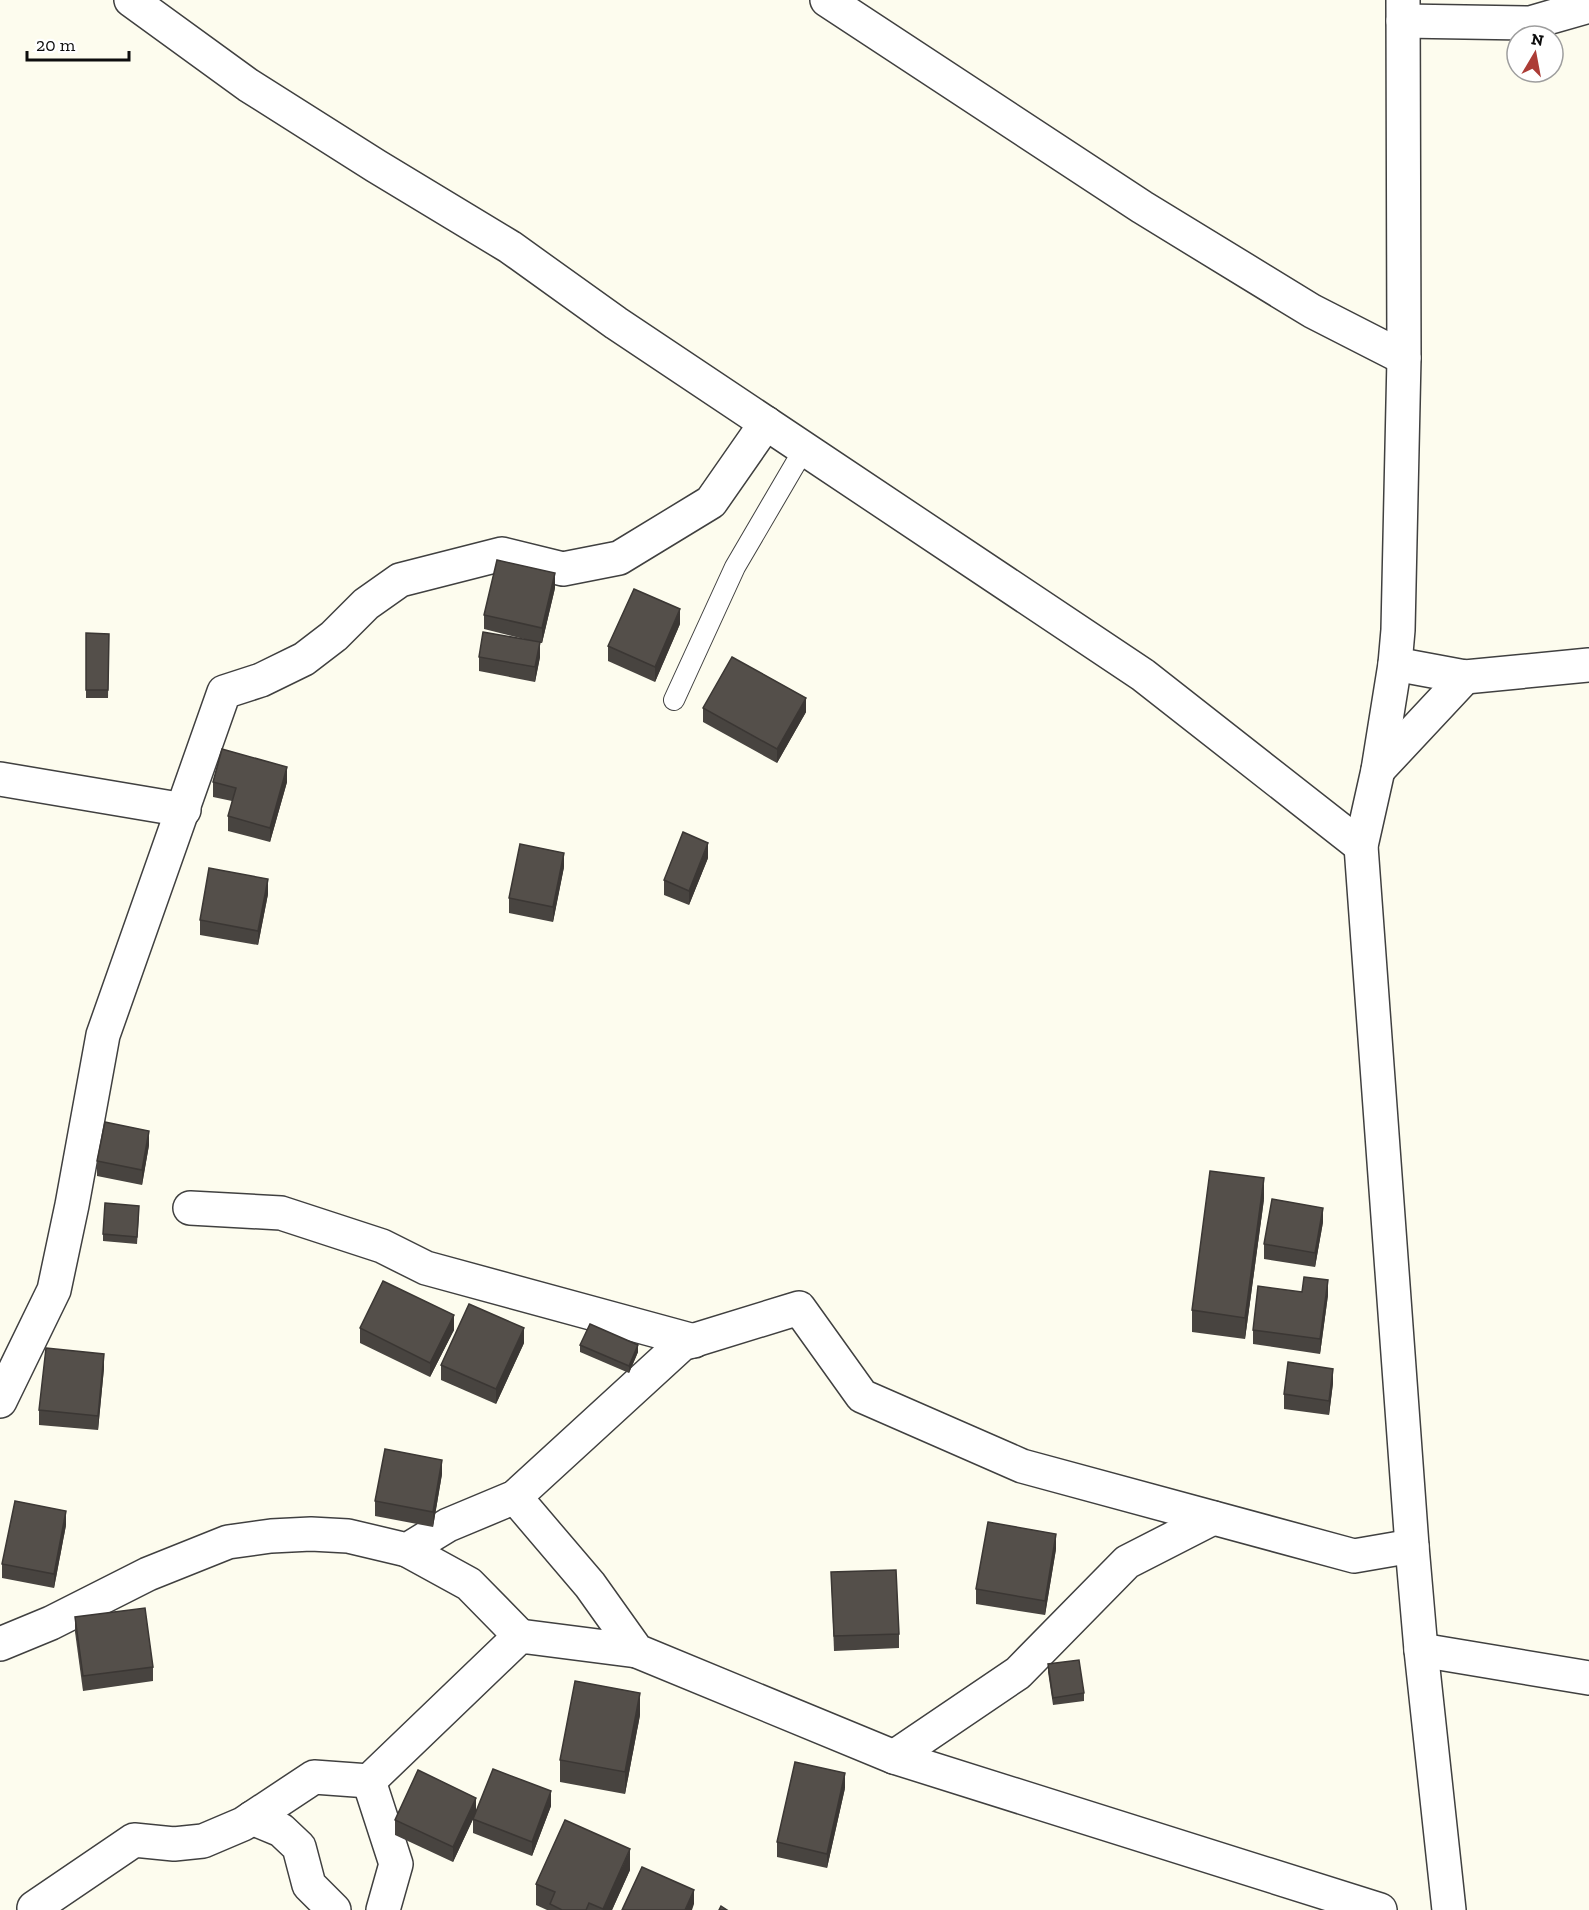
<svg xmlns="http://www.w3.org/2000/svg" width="1589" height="1910" viewBox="0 0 1589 1910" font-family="'Zilla Slab',serif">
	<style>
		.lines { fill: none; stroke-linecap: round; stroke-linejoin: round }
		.lane-casing { stroke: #404040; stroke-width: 22 }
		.street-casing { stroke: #404040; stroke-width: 36 }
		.lane { stroke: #fff; stroke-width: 20 }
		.street { stroke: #fff; stroke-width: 33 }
		.wall { fill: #484440 }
		.shaded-wall { fill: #3b3734 }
		.building { fill: #544f4a; stroke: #3b3734; stroke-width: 1.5 }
	</style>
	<rect width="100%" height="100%" fill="#fdfcee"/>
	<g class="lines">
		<g class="lane-casing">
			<polyline id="lane" points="674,700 735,567 804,449"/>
		</g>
		<g class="street-casing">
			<g id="street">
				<polyline points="131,0 248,85 376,166 510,247 616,323 1143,675 1361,846"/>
				<polyline points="827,0 1142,207 1312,311 1404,358"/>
				<polyline points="1403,0 1404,358 1398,630 1395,664 1378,770 1361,846 1412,1546 1421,1650 1449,1910"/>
				<polyline points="1403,21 1530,23 1589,6"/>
				<polyline points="1395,664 1465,677 1589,665"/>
				<polyline points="1378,770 1465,677"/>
				<polyline points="0,779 184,810"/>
				<polyline points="190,1208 281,1213 382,1246 426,1268 694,1341"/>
				<polyline points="0,1401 54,1290 72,1205 103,1035 224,692 261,680 304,659 334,636 366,604 400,580 502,554 563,569 619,558 711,502 766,423"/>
				<polyline points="515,1497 590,1585 637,1651 894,1757 1380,1910"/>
				<polyline points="407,1550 469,1584 520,1636"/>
				<polyline points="0,1644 51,1623 148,1574 228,1542 271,1536 311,1534 348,1536 407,1550 448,1525 515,1497 682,1344 799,1308 862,1396 1022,1466 1354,1556 1412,1546"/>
				<polyline points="1421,1650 1589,1678"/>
				<polyline points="894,1757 1018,1673 1127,1562 1213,1518"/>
				<polyline points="369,1781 396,1864 383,1910"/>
				<polyline points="252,1818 281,1830 299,1847 309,1885 334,1910"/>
				<polyline points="34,1908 134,1840 174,1844 203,1841 243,1824 314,1777 369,1781 520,1636 637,1651"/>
			</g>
		</g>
		<use href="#lane" class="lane"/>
		<use href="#street" class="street"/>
	</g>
	<g class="wall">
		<polygon points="555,588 542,643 540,643 540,657 535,682 479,671 479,657 536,642 484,629 484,615"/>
		<polygon points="680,624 655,682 608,661 608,646"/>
		<polygon points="86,633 109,634 108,698 86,698"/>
		<polygon points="703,708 806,712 777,763 703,722"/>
		<polygon points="213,782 287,782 270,842 228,831 228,816 232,801 213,797"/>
		<polygon points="708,858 689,905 664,895 664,880"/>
		<polygon points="564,867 553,922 509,913 509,898"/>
		<polygon points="268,894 258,945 200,935 200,920"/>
		<polygon points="149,1145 142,1185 97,1176 97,1161"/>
		<polygon points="1264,1199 1245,1339 1192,1332 1192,1310"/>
		<polygon points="139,1213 137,1244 103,1241 103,1234"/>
		<polygon points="1323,1222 1315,1267 1264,1259 1264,1244"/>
		<polygon points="1328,1295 1320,1354 1253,1344 1253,1330"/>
		<polygon points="360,1328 454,1330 430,1377 360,1343"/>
		<polygon points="524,1343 496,1404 441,1380 441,1365"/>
		<polygon points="580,1345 638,1352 629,1373 580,1352"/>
		<polygon points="104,1368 98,1430 39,1425 39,1410"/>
		<polygon points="1333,1383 1329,1415 1284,1409 1284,1394"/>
		<polygon points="442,1474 433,1527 375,1516 375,1501"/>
		<polygon points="66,1525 54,1588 2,1578 2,1564"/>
		<polygon points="1056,1549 1045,1615 976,1604 976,1589"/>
		<polygon points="831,1572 899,1634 899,1648 834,1651"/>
		<polygon points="75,1617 153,1667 153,1681 83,1691 75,1632"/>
		<polygon points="1048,1664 1084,1693 1084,1701 1053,1705 1048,1672"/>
		<polygon points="640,1715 625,1794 560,1782 560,1760"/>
		<polygon points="845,1788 827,1868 777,1857 777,1842"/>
		<polygon points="551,1806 532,1856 473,1833 473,1819 453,1862 395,1835 395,1820"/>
		<polygon points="630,1870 612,1910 547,1910 536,1905 536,1884"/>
	</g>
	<g class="shaded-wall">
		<polygon points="555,573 555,588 542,643 542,628"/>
		<polygon points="680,609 680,624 655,682 655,667"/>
		<polygon points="540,642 540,657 535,682 535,667"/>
		<polygon points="806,698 806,712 777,763 777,749"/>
		<polygon points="287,767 287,782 270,842 270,828"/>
		<polygon points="708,843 708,858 689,905 689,891"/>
		<polygon points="564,853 564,867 553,922 553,907"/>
		<polygon points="268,879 268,894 258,945 258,931"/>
		<polygon points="149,1131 149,1145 142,1185 142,1170"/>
		<polygon points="1264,1178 1264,1199 1245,1339 1245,1318"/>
		<polygon points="1323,1208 1323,1222 1315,1267 1315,1253"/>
		<polygon points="1328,1280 1328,1295 1320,1354 1320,1339"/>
		<polygon points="454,1315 454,1330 430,1377 430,1363"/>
		<polygon points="524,1328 524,1343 496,1404 496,1389"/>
		<polygon points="638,1345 638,1352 629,1373 629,1366"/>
		<polygon points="104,1354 104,1368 98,1430 98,1416"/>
		<polygon points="1333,1369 1333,1383 1329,1415 1329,1401"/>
		<polygon points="442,1460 442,1474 433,1527 433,1512"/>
		<polygon points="66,1511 66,1525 54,1588 54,1574"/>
		<polygon points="1056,1534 1056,1549 1045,1615 1045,1601"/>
		<polygon points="640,1693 640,1715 625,1794 625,1772"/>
		<polygon points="845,1773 845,1788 827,1868 827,1854"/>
		<polygon points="551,1791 551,1806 532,1856 532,1842"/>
		<polygon points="476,1798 476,1813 453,1862 453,1847"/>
		<polygon points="630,1849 630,1870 612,1910 603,1910"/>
		<polygon points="694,1890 694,1904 692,1910 685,1910"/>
	</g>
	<g class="building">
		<polygon points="497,560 555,573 542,628 484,615"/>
		<polygon points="634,589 680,609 655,667 608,646"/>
		<polygon points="483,632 540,642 535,667 479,657"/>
		<polygon points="86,633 109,634 108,690 86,690"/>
		<polygon points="732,657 806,698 777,749 703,708"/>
		<polygon points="222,749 287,767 270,828 228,816 236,788 213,782"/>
		<polygon points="683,832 708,843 689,891 664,880"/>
		<polygon points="520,844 564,853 553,907 509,898"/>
		<polygon points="209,868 268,879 258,931 200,920"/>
		<polygon points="105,1122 149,1131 142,1170 97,1161"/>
		<polygon points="1210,1171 1264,1178 1245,1318 1192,1310"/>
		<polygon points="1272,1199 1323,1208 1315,1253 1264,1244"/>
		<polygon points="105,1203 139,1206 137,1237 103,1234"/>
		<polygon points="1304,1277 1328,1280 1320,1339 1253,1330 1258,1286 1302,1292"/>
		<polygon points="383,1281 454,1315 430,1363 360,1328"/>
		<polygon points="469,1304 524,1328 496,1389 441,1365"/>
		<polygon points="590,1324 638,1345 629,1366 580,1345"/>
		<polygon points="46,1348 104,1354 98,1416 39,1410"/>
		<polygon points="1288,1362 1333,1369 1329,1401 1284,1394"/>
		<polygon points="385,1449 442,1460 433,1512 375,1501"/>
		<polygon points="15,1501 66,1511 54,1574 2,1564"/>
		<polygon points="988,1522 1056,1534 1045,1601 976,1589"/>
		<polygon points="896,1570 899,1634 834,1636 831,1572"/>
		<polygon points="145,1608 153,1667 83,1676 75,1617"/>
		<polygon points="1079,1660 1084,1693 1053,1698 1048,1664"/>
		<polygon points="575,1681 640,1693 625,1772 560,1760"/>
		<polygon points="795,1762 845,1773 827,1854 777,1842"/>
		<polygon points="493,1769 551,1791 532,1842 473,1819"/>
		<polygon points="418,1770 476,1798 453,1847 395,1820"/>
		<polygon points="565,1820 630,1849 603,1909 589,1903 586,1910 562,1910 550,1904 555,1892 536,1884"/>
		<polygon points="642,1867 694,1890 685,1910 622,1910"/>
		<polygon points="721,1906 727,1910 719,1910"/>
	</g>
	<g transform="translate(1535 54) rotate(10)"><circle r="28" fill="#ffffff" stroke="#9e9e9e" stroke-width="1.5"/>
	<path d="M0-4.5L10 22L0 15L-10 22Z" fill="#ac3c36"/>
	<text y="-9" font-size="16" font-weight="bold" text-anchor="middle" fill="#0d0d0d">N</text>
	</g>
	<path d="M27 51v9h102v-9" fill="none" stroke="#0d0d0d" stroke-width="3"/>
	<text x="36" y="51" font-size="18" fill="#0d0d0d" stroke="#ffffff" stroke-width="4.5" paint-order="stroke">20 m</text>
</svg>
